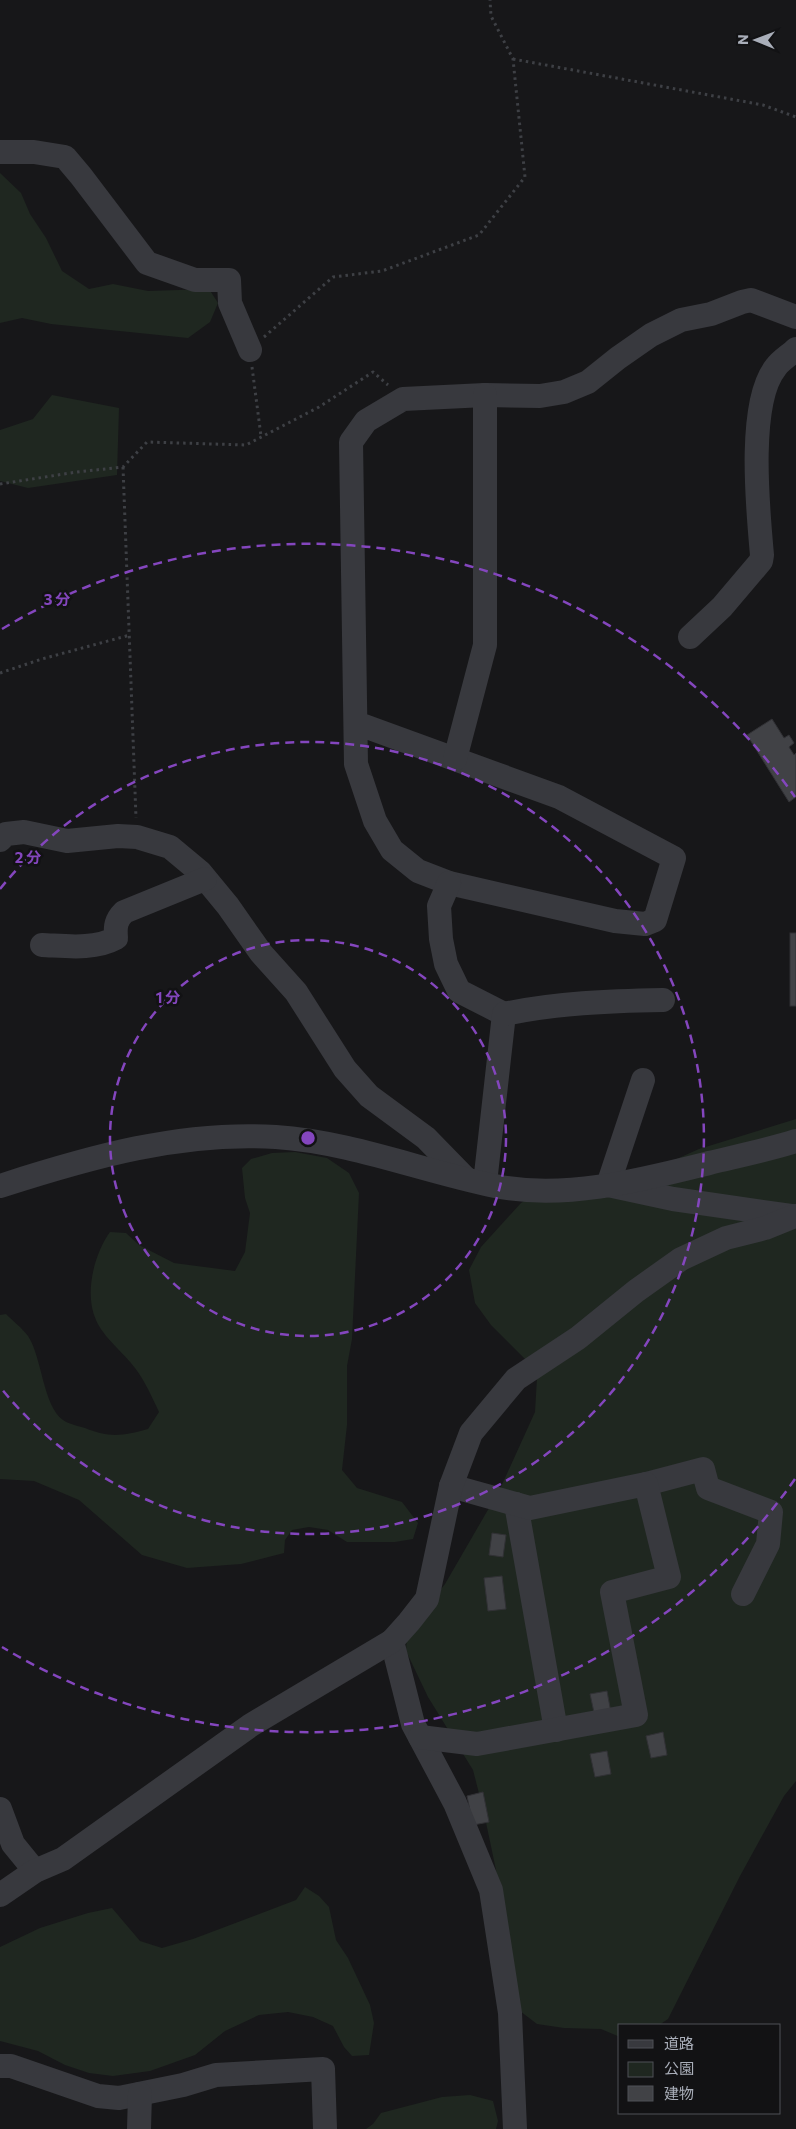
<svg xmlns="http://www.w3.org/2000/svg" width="796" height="2129" viewBox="0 0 796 2129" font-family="Commissioner,'Noto Sans JP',sans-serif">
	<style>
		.green { fill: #1f2720 }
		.building { fill: #414246; stroke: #313135 }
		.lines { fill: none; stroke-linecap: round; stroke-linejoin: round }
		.path { stroke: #3e4045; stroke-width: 3; stroke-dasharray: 2.5 4; stroke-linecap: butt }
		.minor { stroke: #38393e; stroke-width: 24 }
		.ring { fill: none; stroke: #8446be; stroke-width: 2.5; stroke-dasharray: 9 6 }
		.centre { fill: #8446be; stroke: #121214; stroke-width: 2.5 }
		.ring-label { font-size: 15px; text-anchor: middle; font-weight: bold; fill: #8446be; stroke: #121214; stroke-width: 5; stroke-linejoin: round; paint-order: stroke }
	</style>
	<rect width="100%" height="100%" fill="#171719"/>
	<g class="green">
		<polygon points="0,173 21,193 30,214 46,238 62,271 89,289 113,284 148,291 209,289 218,303 210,322 188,338 51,324 22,318 0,323"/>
		<polygon points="52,395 119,408 117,475 28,488 0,481 0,430 33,419"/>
		<polygon points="796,1119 796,1781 784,1796 740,1876 668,2019 659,2025 620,2025 620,2037 601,2029 564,2028 537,2024 516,2008 502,1930 496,1870 484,1813 473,1770 428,1697 406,1651 407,1632 445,1584 500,1489 535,1412 537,1378 531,1365 491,1325 475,1303 469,1270 481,1247 521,1203 556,1181 636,1177 699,1149"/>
		<path d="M295 1152 327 1158 349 1173 359 1193 352 1339 347 1366V1425L342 1470 357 1488 402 1502 418 1523 413 1539 395 1542H347L328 1530 309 1527 292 1530 285 1540 284 1553 241 1564 187 1568 142 1555 79 1500 34 1481 0 1479V1315L6 1314C13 1321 22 1328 28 1336 42 1357 43 1406 63 1420 69 1424 78 1426 85 1428 109 1438 123 1436 148 1429L159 1412C152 1397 145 1381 135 1368 124 1353 103 1337 96 1320 84 1294 94 1254 110 1232L126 1233 139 1245 174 1263 235 1271 245 1252 250 1213 245 1198 242 1168 251 1159 272 1153Z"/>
		<polygon points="305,1887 319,1896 329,1907 336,1940 348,1958 370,2005 374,2023 369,2055 352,2056 344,2047 333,2026 313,2017 288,2012 259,2015 225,2031 195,2055 150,2071 113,2076 89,2073 65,2065 38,2051 0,2041 0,1947 40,1928 88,1913 112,1908 140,1941 162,1948 193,1939 296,1900"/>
		<polygon points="470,2095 493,2101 498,2121 496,2129 366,2129 373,2124 381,2113 442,2097"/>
	</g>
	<g class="building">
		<polygon points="772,719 784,738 789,735 794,743 789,747 794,755 796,753 796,797 789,802 747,735"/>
		<rect x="790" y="933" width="6" height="73"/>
		<polygon points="492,1533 506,1535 503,1557 489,1555"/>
		<polygon points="502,1576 506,1609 488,1611 484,1578"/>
		<polygon points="607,1691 611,1713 595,1717 590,1694"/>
		<polygon points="663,1732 667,1755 651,1758 646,1736"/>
		<polygon points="607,1751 611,1774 595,1777 590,1754"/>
		<polygon points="483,1792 489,1822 473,1825 467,1796"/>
	</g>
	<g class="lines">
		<g class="path">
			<polyline points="513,59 763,105 796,117"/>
			<polyline points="264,337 333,277 382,271 479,235 525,177 513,59 491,16 490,0"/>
			<polyline points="252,367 261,436"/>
			<polyline points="123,467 136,818"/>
			<polyline points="0,484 77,472 123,467 147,442 246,445 319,407 373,372 388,385"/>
			<polyline points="0,673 42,659 130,635"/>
		</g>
		<g class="minor">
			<polyline points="0,152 34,152 65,157 81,176 147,263 195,280 229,280 230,303 250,350"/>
			<path d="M690 637 722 607 761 561 762 555C758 510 747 402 776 367 781 360 790 355 796 349"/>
			<polyline points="356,723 559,797 674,858 655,920 645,924 615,921 449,883 418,871 392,850 375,821 356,764 351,442 366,421 403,399 485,395 540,396 564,392 588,382 618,358 651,335 681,320 711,314 742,302 751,300 796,317"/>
			<polyline points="455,759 485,645 485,395"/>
			<polyline points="0,840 6,834 24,832 67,841 118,836 137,837 170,847 200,872 228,906 261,953 296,992 345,1069 369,1096 426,1138 465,1178"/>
			<polyline points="449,883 439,906 441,939 446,964 459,991 504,1014"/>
			<path d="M42 945C66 946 94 950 116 938 115 926 116 920 124 912L205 879"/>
			<polyline points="643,1080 608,1185 673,1199 791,1216"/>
			<path d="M485 1183 504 1014C557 1003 608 1001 663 1000"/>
			<path d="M0 1186C90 1157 181 1131 276 1137 351 1142 422 1171 495 1186 565 1200 641 1180 709 1163 738 1156 768 1150 796 1141"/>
			<polyline points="646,1484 703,1469 708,1488 771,1512 768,1544 743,1594"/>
			<polyline points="516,1504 556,1730"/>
			<polyline points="392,1641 413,1724 455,1803 491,1890 510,2013 515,2129"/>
			<polyline points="420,1737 477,1744 636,1715 612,1592 669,1577 646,1484 530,1508 451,1486"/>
			<polyline points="0,1809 13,1844 35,1871"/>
			<polyline points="0,1895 35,1871 63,1859 251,1725 392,1641 409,1622 427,1599 451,1486 471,1433 516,1379 578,1338 636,1291 681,1259 726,1238 765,1228 795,1216"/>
			<polyline points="0,2066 11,2066 98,2096 119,2098 183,2085 216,2075 323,2069 325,2129"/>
			<polyline points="139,2129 140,2094"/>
		</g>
	</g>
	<g class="ring">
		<circle cx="308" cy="1138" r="198"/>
		<path d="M0 889A396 396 0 1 1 0 1387"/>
		<path d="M795 1479A594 594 0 0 1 2 1647M2 629A594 594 0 0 1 795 797"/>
	</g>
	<circle cx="308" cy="1138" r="8" class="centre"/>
	<g class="ring-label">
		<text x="57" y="605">3 分</text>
		<text x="28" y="863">2 分</text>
		<text x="168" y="1003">1 分</text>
	</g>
	<rect x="618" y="2024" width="162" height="90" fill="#121214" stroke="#4e5056"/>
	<rect x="628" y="2040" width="25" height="8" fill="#38393e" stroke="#4e5056"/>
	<text x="664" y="2049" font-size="15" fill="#a9aeb9">道路</text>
	<rect x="628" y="2062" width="25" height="15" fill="#1f2720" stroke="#4e5056"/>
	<text x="664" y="2074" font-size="15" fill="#a9aeb9">公園</text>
	<rect x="628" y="2086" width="25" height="15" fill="#414246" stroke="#4e5056"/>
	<text x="664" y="2099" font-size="15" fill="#a9aeb9">建物</text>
	<g transform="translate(756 40) rotate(271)" stroke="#121214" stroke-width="4" paint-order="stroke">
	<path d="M0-4L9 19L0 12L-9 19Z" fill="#a9aeb9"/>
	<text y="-8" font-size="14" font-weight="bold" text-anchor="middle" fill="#a9aeb9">N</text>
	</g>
</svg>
